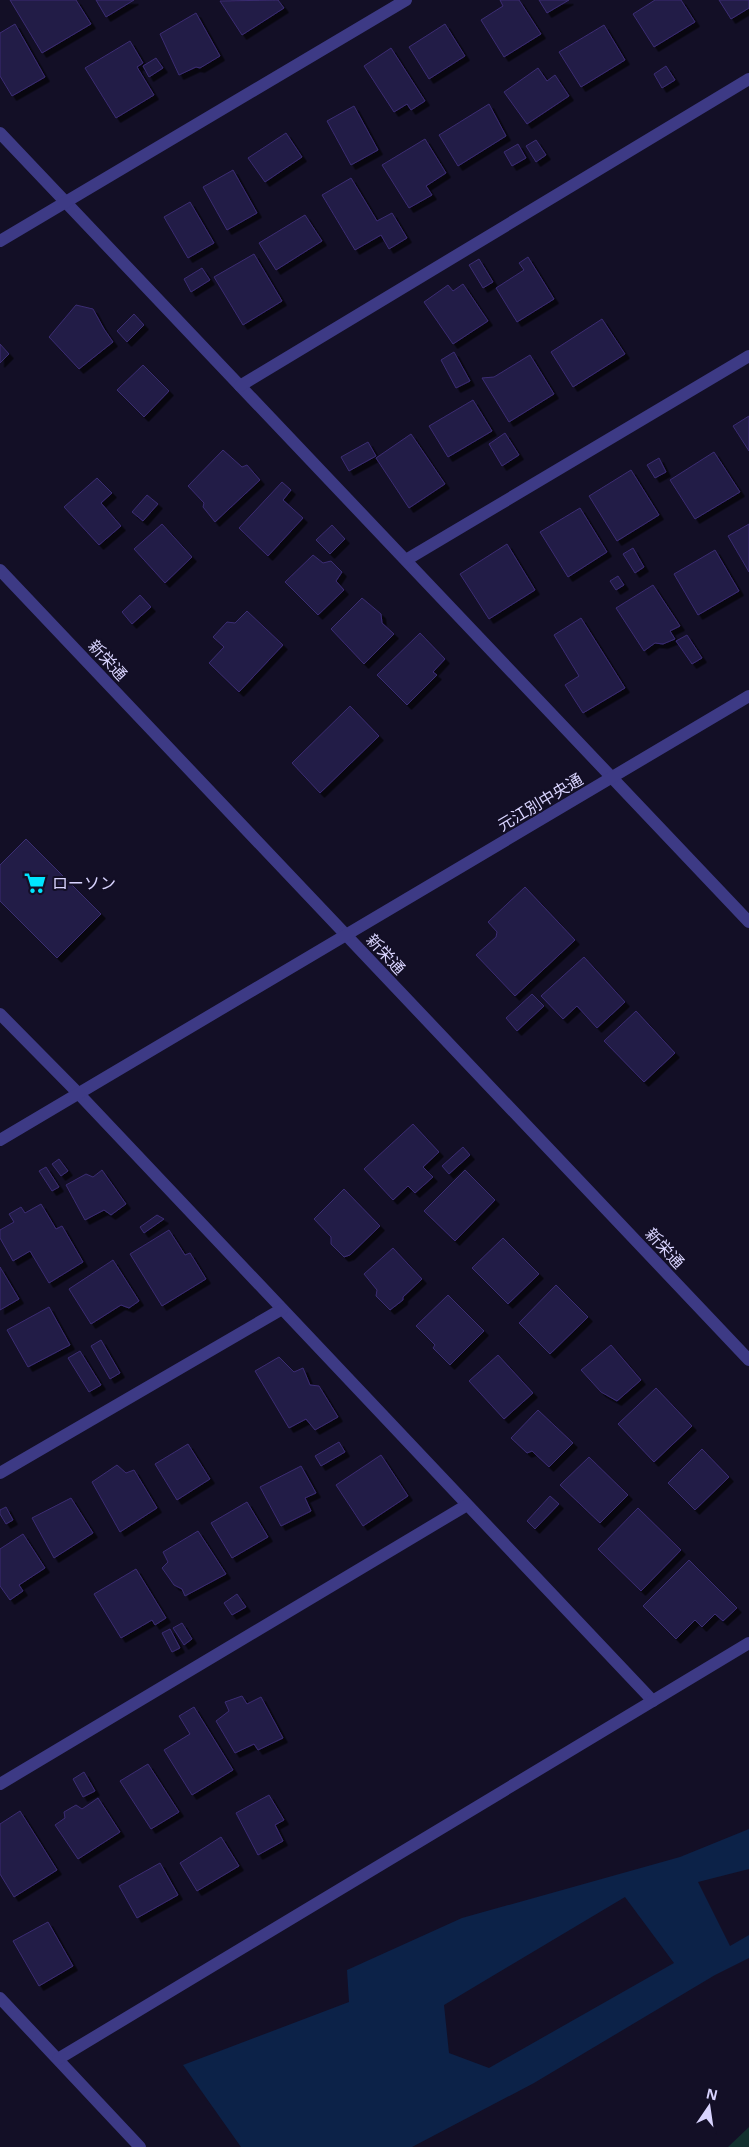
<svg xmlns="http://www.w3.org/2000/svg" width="749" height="2147" viewBox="0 0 749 2147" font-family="'Noto Sans','Noto Sans JP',sans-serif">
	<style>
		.green { fill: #12302f }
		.water { fill: #0c2248; fill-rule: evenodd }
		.building { fill: #241b47; stroke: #3b2d73; filter: url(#shadow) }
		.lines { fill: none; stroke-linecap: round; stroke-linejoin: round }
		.street { stroke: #3d3a85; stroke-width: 12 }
		.labels { text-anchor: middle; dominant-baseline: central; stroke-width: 4; stroke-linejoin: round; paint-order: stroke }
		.street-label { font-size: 16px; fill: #d9d4ff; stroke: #130f26 }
		.poi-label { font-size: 16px; fill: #d9d4ff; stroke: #130f26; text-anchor: start }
	</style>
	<defs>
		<filter id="shadow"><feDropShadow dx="4.5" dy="4.5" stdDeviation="0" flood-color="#0009"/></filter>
	</defs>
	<rect width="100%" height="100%" fill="#130f26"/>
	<polygon class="green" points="749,2127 749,2147 728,2147"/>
	<path class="water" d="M749 1829V1869L698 1882 730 1946 749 1935V1958L715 1975 534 2083 412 2147H241L183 2065 349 2002 347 1970 462 1918 680 1857ZM625 1897 674 1963 489 2068 449 2053 444 2005Z"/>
	<g class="building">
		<polygon points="10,0 76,0 91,24 42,53"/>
		<polygon points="96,0 134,0 106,17"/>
		<polygon points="278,0 284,8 242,35 220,1"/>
		<polygon points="500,0 519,0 541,34 504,57 481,20 503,6"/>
		<polygon points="539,0 569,0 547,13"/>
		<polygon points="655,0 681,0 695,22 654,47 633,14"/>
		<polygon points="719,0 749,0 749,8 731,19"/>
		<polygon points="196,13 220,56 200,68 196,67 179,75 160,34"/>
		<polygon points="15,24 45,77 12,96 0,76 0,33"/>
		<polygon points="445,24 465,56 429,79 409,47"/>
		<polygon points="604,25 625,60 581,87 559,52"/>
		<polygon points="130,41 143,63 137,67 154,95 116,118 85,68"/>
		<polygon points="391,48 425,101 411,110 407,104 394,112 364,66"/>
		<polygon points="156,58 163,68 149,77 143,66"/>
		<polygon points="666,66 675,80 662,88 654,74"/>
		<polygon points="538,68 547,81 555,75 569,96 527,124 504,92"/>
		<polygon points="489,104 506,136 458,166 439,135"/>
		<polygon points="354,106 378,150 351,165 327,121"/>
		<polygon points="286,133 302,157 265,182 248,158"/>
		<polygon points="425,139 446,173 426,186 432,195 409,208 382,165"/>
		<polygon points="536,140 546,155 536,162 526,146"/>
		<polygon points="518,144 526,158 512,166 504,152"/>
		<polygon points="233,170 257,213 227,230 203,187"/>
		<polygon points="351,178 377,221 392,213 407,238 389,249 381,235 355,250 322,195"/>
		<polygon points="190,202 214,243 188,258 164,217"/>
		<polygon points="305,215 322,241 276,270 259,243"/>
		<polygon points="254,254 282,301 243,325 214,277"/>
		<polygon points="528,257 554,299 517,322 496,288 524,270 519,263"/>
		<polygon points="479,259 493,282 483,288 469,265"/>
		<polygon points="202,268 210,280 191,292 184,279"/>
		<polygon points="463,284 488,321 453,344 424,302 448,285 453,291"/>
		<polygon points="76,305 93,309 104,329 113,342 79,369 49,337"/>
		<polygon points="134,314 144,325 127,342 117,331"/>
		<polygon points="602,319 625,354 573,387 551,352"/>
		<polygon points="0,344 9,354 0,363"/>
		<polygon points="454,352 470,381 456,388 441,360"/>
		<polygon points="530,355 554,394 509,422 482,378 494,377"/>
		<polygon points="143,365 169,391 144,417 117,390"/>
		<polygon points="473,400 492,431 448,457 429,426"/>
		<polygon points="749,416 749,451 733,426"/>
		<polygon points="505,433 519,455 502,466 489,444"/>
		<polygon points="411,434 445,484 409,508 376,458"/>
		<polygon points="368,442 376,456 349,471 341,457"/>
		<polygon points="223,450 242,467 247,465 260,480 215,522 203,507 204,503 188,486"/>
		<polygon points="714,452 740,492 695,519 670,480"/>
		<polygon points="659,458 666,472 655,478 647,465"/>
		<polygon points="631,470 659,515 617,541 589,496"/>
		<polygon points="97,478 112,493 101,503 121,526 99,545 64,507"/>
		<polygon points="282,482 291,490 283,500 303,518 268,556 239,528"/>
		<polygon points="147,495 158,504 143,521 132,512"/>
		<polygon points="580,508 607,552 568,577 540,532"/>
		<polygon points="162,524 192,557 165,583 134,549"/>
		<polygon points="749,524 749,572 728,536"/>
		<polygon points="332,525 345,539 330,554 316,540"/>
		<polygon points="507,544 535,590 489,619 460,574"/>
		<polygon points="633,548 644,567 635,573 623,554"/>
		<polygon points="715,550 739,591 698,615 674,574"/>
		<polygon points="313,555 323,563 331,561 342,572 336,581 344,590 318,615 285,582"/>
		<polygon points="618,576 624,585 616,590 610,581"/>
		<polygon points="653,585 680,626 670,631 675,639 663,644 655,643 644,651 616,608"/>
		<polygon points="140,595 151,607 132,624 122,612"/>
		<polygon points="362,598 381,614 382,623 394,634 364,664 331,629"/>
		<polygon points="247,611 283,645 239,692 209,663 224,647 213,637 227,622 235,623"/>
		<polygon points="581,618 625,688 583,713 565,685 579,676 554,635"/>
		<polygon points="420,633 445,659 433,672 437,675 407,705 377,675"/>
		<polygon points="687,635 702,658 692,664 676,641"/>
		<polygon points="350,706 379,736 320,793 292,763"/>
		<polygon points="26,839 101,914 57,958 0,901 0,865"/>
		<polygon points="525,887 575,940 515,996 476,955 496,937 497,932 488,922"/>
		<polygon points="584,957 625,1002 597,1028 577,1006 563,1019 541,996"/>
		<polygon points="532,994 544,1006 517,1031 506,1018"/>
		<polygon points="636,1011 675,1053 644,1082 604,1041"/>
		<polygon points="413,1124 439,1152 423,1167 433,1177 415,1193 408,1186 393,1200 364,1169"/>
		<polygon points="463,1147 470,1155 449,1174 442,1166"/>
		<polygon points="59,1159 68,1171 61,1176 52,1164"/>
		<polygon points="46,1167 59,1187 52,1191 39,1171"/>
		<polygon points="102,1170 126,1204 111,1215 104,1210 85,1220 66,1185 86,1174 93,1177"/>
		<polygon points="465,1170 495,1200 455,1241 424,1211"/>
		<polygon points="344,1189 380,1226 350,1255 344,1257 331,1244 331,1237 314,1219"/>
		<polygon points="41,1204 56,1229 62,1226 83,1262 49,1283 30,1251 13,1261 0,1238 0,1230 14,1222 9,1214 21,1207 25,1213"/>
		<polygon points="157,1215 164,1219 144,1233 140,1227"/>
		<polygon points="169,1230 185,1255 190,1253 206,1279 162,1306 130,1254"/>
		<polygon points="503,1238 539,1274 508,1304 472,1268"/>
		<polygon points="393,1248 422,1279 403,1297 403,1300 390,1310 376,1296 377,1290 364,1274"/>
		<polygon points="113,1260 139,1301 129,1308 121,1305 91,1324 69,1289"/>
		<polygon points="0,1267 19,1299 0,1310"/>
		<polygon points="556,1285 588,1317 550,1354 519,1323"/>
		<polygon points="448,1295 484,1331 450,1365 433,1348 435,1345 416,1326"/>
		<polygon points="49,1307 70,1345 28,1367 7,1330"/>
		<polygon points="101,1340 120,1373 110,1379 91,1346"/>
		<polygon points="611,1345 641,1380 617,1401 601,1392 581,1370"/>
		<polygon points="80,1351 101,1385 89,1392 68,1358"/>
		<polygon points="498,1355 533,1393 504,1419 469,1381"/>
		<polygon points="279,1357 294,1372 303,1368 310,1385 319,1386 338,1417 315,1430 306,1419 289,1428 255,1371"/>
		<polygon points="656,1388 692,1426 654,1462 618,1424"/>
		<polygon points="538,1410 573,1443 549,1467 532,1451 527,1453 511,1438"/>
		<polygon points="339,1442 345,1452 321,1466 315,1456"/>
		<polygon points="188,1444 210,1479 177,1500 155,1464"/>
		<polygon points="702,1449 729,1477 695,1510 668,1483"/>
		<polygon points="381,1455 408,1496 363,1526 336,1485"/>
		<polygon points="589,1457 628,1495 600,1523 560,1485"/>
		<polygon points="117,1465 126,1473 134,1470 157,1508 120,1532 92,1482"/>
		<polygon points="301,1466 316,1493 305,1498 311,1511 281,1526 260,1487"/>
		<polygon points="550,1496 559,1504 535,1529 527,1521"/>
		<polygon points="71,1498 93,1533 54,1558 32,1518"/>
		<polygon points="247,1502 268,1537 232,1558 211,1523"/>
		<polygon points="6,1507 13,1520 6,1524 0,1514 0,1510"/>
		<polygon points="638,1508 681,1550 641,1591 598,1549"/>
		<polygon points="198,1531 226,1574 185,1596 182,1589 174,1585 162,1568 168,1562 163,1552"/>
		<polygon points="23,1534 45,1568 19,1585 23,1591 10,1600 0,1586 0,1549"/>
		<polygon points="689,1560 737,1608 723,1621 715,1614 702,1627 695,1620 676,1639 643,1606"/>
		<polygon points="136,1569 166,1618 155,1625 152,1620 121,1638 94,1594"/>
		<polygon points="237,1594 246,1607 232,1615 224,1603"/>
		<polygon points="182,1623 192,1639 184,1645 173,1628"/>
		<polygon points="170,1629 180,1648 172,1652 162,1633"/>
		<polygon points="242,1696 247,1704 261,1697 283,1738 258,1750 254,1744 235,1753 216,1721 229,1711 225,1702"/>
		<polygon points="194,1707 233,1770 192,1795 164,1750 190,1734 179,1716"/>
		<polygon points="148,1764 179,1812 151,1829 120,1781"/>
		<polygon points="84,1772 95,1791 83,1797 73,1779"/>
		<polygon points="269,1795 284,1820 275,1825 283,1841 258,1855 236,1813"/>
		<polygon points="98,1798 120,1832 78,1859 55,1825 65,1818 64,1812 76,1805 82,1809"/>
		<polygon points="20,1811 57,1870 14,1897 0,1874 0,1824"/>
		<polygon points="221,1837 239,1866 197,1891 180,1863"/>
		<polygon points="160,1863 178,1895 137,1918 119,1886"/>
		<polygon points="48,1922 73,1966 39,1986 13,1941"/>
	</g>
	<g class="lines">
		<g class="street">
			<polyline points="0,133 749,922"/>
			<polyline points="0,241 406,0"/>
			<polyline points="240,386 749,79"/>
			<polyline points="406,560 749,356"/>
			<polyline points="0,570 749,1360"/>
			<polyline points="0,1014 78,1093 653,1701"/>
			<polyline points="0,1140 749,696"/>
			<polyline points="0,1473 282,1309"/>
			<polyline points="0,1784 467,1505"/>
			<polyline points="0,1998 140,2147"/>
			<polyline points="58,2059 749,1643"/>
		</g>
	</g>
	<defs>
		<g id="supermarket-bare" transform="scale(1.725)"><path d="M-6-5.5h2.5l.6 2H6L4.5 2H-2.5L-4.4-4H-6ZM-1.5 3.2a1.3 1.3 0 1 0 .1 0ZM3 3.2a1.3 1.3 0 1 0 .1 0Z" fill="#00e5ff" stroke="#130f26" stroke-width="2.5" paint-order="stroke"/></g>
	</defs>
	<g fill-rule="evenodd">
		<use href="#supermarket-bare" x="35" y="883"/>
	</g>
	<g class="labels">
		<g class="street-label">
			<text transform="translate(108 660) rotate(47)">新栄通</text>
			<text transform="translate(540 802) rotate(-31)">元江別中央通</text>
			<text transform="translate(386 954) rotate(47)">新栄通</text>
			<text transform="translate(665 1248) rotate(47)">新栄通</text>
		</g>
		<g class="poi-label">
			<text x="52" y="883">ローソン</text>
		</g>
	</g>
	<g transform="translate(709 2107) rotate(13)" stroke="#130f26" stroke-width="4" paint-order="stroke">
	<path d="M0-4L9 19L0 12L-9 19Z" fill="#d9d4ff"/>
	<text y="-8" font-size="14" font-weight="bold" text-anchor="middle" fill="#d9d4ff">N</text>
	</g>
</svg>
